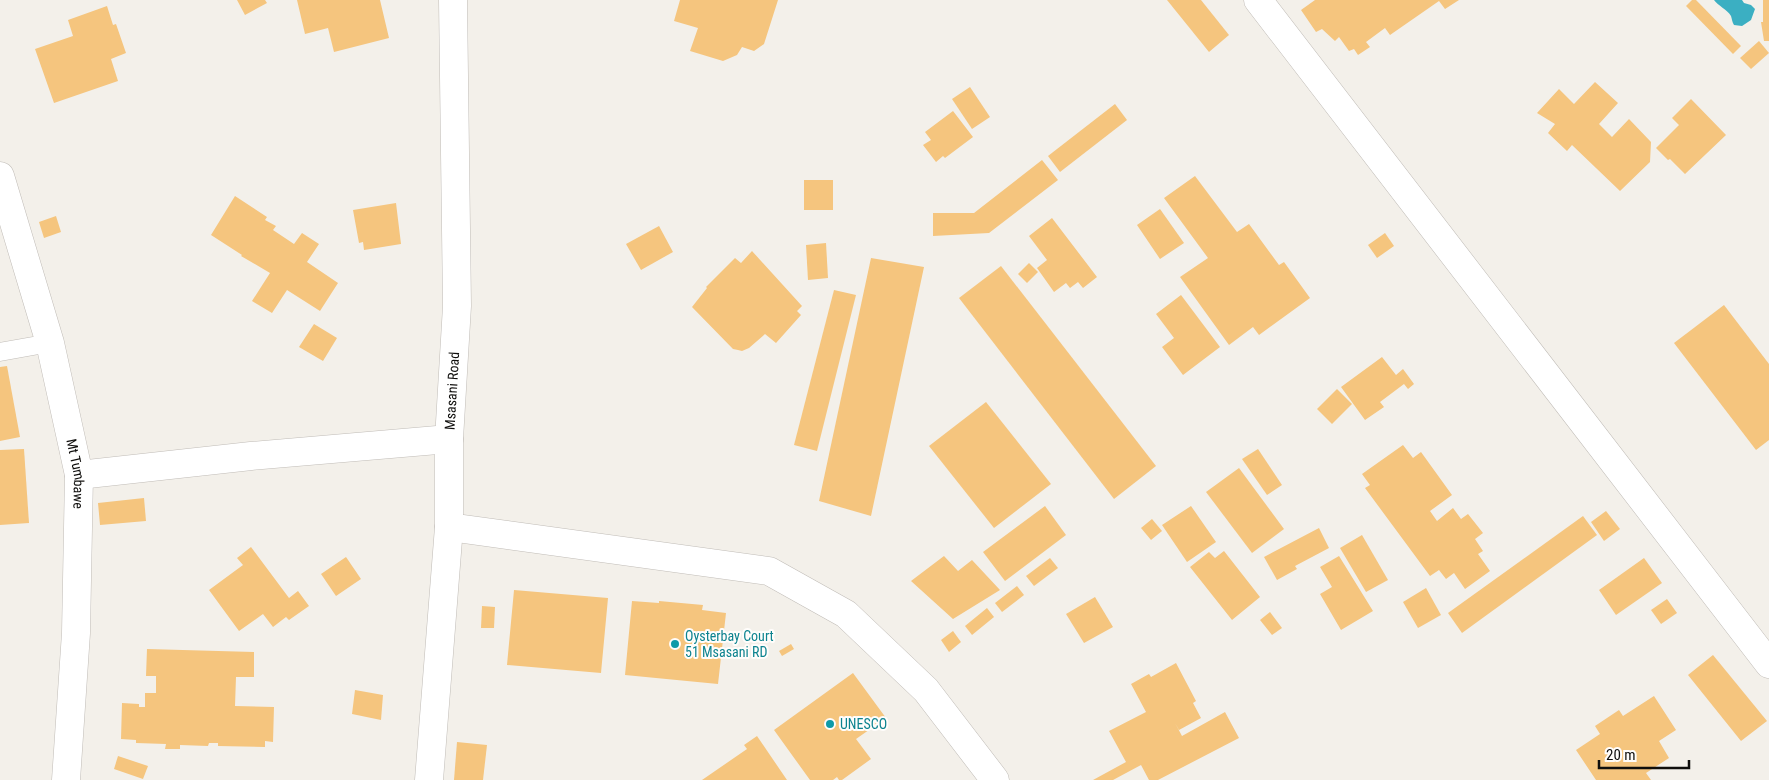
<svg xmlns="http://www.w3.org/2000/svg" width="1769" height="780" viewBox="0 0 1769 780" font-family="'Roboto Condensed',sans-serif">
	<style>
		.water { fill: #3bafc2 }
		.building { fill: #f5c57e }
		.lines { fill: none; stroke-linecap: round; stroke-linejoin: round }
		.service-casing { stroke: #c0bcb7; stroke-width: 19 }
		.minor-casing { stroke: #c0bcb7; stroke-width: 29 }
		.service { stroke: #fff; stroke-width: 18 }
		.minor { stroke: #fff; stroke-width: 28 }
		.culture-dot { fill: #0f9aa8; stroke: #fffdfb; stroke-width: 2 }
		.labels { text-anchor: middle; dominant-baseline: central; stroke-width: 4; stroke-linejoin: round; paint-order: stroke }
		.street-label { font-size: 14px; fill: #0f0e0c; stroke: #fffdfb }
		.culture-label { font-size: 14px; fill: #0d838f; stroke: #fffdfb; text-anchor: start }
	</style>
	<rect width="100%" height="100%" fill="#f3f0ea"/>
	<path class="water" d="M1714 0H1742L1744 3 1751 5 1755 9 1751 20 1742 26 1734 25C1732 22 1732 19 1731 16 1727 9 1718 6 1714 0Z"/>
	<g class="building">
		<polygon points="237,0 265,0 267,3 245,15"/>
		<polygon points="297,0 380,0 389,38 334,52 328,28 305,34"/>
		<polygon points="680,0 778,0 764,44 754,51 742,47 737,55 723,61 690,51 698,28 674,21"/>
		<polygon points="1167,0 1201,0 1229,35 1209,52"/>
		<polygon points="1315,0 1459,0 1445,9 1439,1 1390,35 1385,28 1366,42 1370,47 1358,55 1354,49 1349,51 1339,37 1335,41 1322,29 1316,32 1301,10"/>
		<polygon points="1692,0 1696,0 1741,46 1733,54 1686,6"/>
		<polygon points="1763,0 1769,0 1769,41 1764,41 1761,22 1763,22"/>
		<polygon points="107,6 113,25 116,24 126,53 111,59 118,81 54,103 35,49 73,36 68,20"/>
		<polygon points="1759,41 1769,53 1751,69 1740,58"/>
		<polygon points="1595,82 1618,103 1599,124 1612,137 1629,119 1651,142 1650,162 1620,191 1572,145 1567,151 1548,133 1555,124 1537,113 1559,89 1574,104"/>
		<polygon points="970,87 990,117 972,129 952,99"/>
		<polygon points="1691,99 1726,135 1685,174 1670,159 1668,160 1656,148 1679,125 1672,118"/>
		<polygon points="1115,104 1127,120 1060,172 1048,156"/>
		<polygon points="953,111 973,137 945,158 943,156 936,162 923,145 931,140 925,132"/>
		<polygon points="1042,160 1058,180 989,233 933,236 933,213 974,213"/>
		<polygon points="1195,176 1237,232 1249,224 1279,265 1284,262 1310,298 1259,335 1253,327 1229,345 1180,277 1208,258 1164,198"/>
		<rect x="804" y="180" width="29" height="30"/>
		<polygon points="235,196 267,217 265,220 276,226 273,230 294,244 302,233 319,244 307,262 338,283 320,311 287,290 272,313 252,301 270,273 241,256 242,255 211,235"/>
		<polygon points="396,203 401,244 364,250 363,242 359,243 353,210"/>
		<polygon points="1160,209 1184,243 1160,259 1137,225"/>
		<polygon points="56,216 61,232 44,238 39,222"/>
		<polygon points="1052,218 1097,277 1083,288 1078,282 1070,288 1066,283 1054,292 1037,268 1047,260 1029,236"/>
		<polygon points="659,226 673,252 641,270 626,244"/>
		<polygon points="1385,233 1394,246 1377,258 1368,245"/>
		<polygon points="826,243 828,278 808,280 806,245"/>
		<polygon points="752,251 802,306 797,311 801,315 776,343 765,334 749,348 742,351 738,350 733,349 692,307 707,288 706,287 735,258 741,263"/>
		<polygon points="871,258 924,267 871,516 819,501"/>
		<polygon points="1029,263 1038,272 1027,283 1018,274"/>
		<polygon points="1001,266 1156,466 1114,499 959,298"/>
		<polygon points="834,290 856,295 817,451 794,445"/>
		<polygon points="1181,295 1220,347 1183,375 1162,347 1174,338 1156,314"/>
		<polygon points="1724,305 1769,364 1769,440 1756,450 1674,343"/>
		<polygon points="314,324 337,338 323,361 299,347"/>
		<polygon points="1382,357 1396,375 1403,369 1414,384 1408,389 1404,384 1380,402 1384,407 1365,420 1341,387"/>
		<polygon points="7,366 20,437 0,441 0,367"/>
		<polygon points="1337,389 1352,404 1332,424 1317,409"/>
		<polygon points="986,402 1051,484 994,528 929,446"/>
		<polygon points="1403,445 1413,458 1421,452 1452,495 1430,511 1437,521 1453,508 1461,519 1468,514 1483,533 1475,539 1483,551 1478,554 1490,571 1465,589 1454,573 1446,579 1439,570 1430,576 1365,488 1370,485 1362,474"/>
		<polygon points="24,449 29,523 0,525 0,450"/>
		<polygon points="1258,449 1282,485 1267,495 1242,459"/>
		<polygon points="1239,468 1284,529 1252,553 1206,492"/>
		<polygon points="144,498 146,521 100,525 98,503"/>
		<polygon points="1045,506 1066,535 1005,581 983,552"/>
		<polygon points="1191,506 1216,542 1187,562 1162,525"/>
		<polygon points="1606,511 1620,529 1604,541 1591,522"/>
		<polygon points="1583,516 1597,535 1462,633 1448,613"/>
		<polygon points="1152,519 1162,531 1151,540 1141,528"/>
		<polygon points="1319,528 1329,548 1295,566 1297,569 1277,580 1264,557"/>
		<polygon points="1362,535 1388,580 1366,592 1340,548"/>
		<polygon points="251,547 289,598 298,591 309,606 289,620 286,617 273,627 263,614 239,631 209,590 243,565 237,558"/>
		<polygon points="1224,551 1260,597 1232,620 1190,567 1209,552 1215,558"/>
		<polygon points="944,556 958,571 972,560 1000,590 953,619 911,581"/>
		<polygon points="1339,556 1373,611 1341,630 1320,594 1332,587 1320,567"/>
		<polygon points="346,557 361,579 336,596 321,574"/>
		<polygon points="1050,558 1058,568 1034,586 1026,576"/>
		<polygon points="1644,558 1662,583 1616,615 1599,590"/>
		<polygon points="1017,586 1024,595 1002,612 995,603"/>
		<polygon points="1426,588 1441,615 1418,628 1403,602"/>
		<polygon points="514,590 608,598 601,673 507,665"/>
		<polygon points="1095,597 1113,627 1084,643 1066,614"/>
		<polygon points="1667,599 1677,613 1661,624 1651,610"/>
		<polygon points="632,601 659,603 659,601 703,605 702,610 726,613 718,684 625,675"/>
		<polygon points="482,606 495,607 494,628 481,628"/>
		<polygon points="987,608 994,617 972,635 965,626"/>
		<polygon points="1270,612 1282,628 1272,635 1260,620"/>
		<polygon points="953,631 961,642 949,652 941,640"/>
		<polygon points="791,644 794,649 782,656 779,651"/>
		<polygon points="147,649 254,652 254,677 236,677 235,706 274,707 273,742 265,741 265,747 218,746 218,743 209,743 208,746 180,745 180,749 165,749 166,744 136,743 136,740 121,739 122,703 139,704 139,707 145,707 145,693 156,693 156,676 146,676"/>
		<polygon points="1713,655 1767,721 1741,741 1688,675"/>
		<polygon points="1176,663 1196,701 1193,703 1201,718 1179,730 1175,723 1182,736 1225,712 1239,738 1158,780 1149,780 1141,765 1113,780 1093,780 1126,762 1109,731 1146,712 1131,684 1149,674 1151,677"/>
		<polygon points="853,673 886,718 856,739 871,759 842,780 839,780 837,777 833,780 810,780 774,730"/>
		<polygon points="355,690 383,695 381,720 352,714"/>
		<polygon points="1654,696 1676,730 1659,741 1669,758 1646,773 1651,780 1596,780 1576,750 1600,734 1595,726 1619,710 1623,716"/>
		<polygon points="757,736 787,780 702,780 747,749 744,745"/>
		<polygon points="457,742 487,745 483,780 454,780"/>
		<polygon points="118,756 148,766 143,779 114,769"/>
	</g>
	<g class="lines">
		<g class="service-casing">
			<polyline id="service" points="0,352 50,343"/>
		</g>
		<g class="minor-casing">
			<g id="minor">
				<polyline points="1258,0 1769,664"/>
				<path id="s1" d="M0 176 50 343 79 475 76 633 66 780"/>
				<polyline points="79,475 251,456 449,439"/>
				<polyline points="449,527 769,571 846,614 926,690 995,780"/>
				<path id="s2" d="M429 780 449 527V439L457 306 453 0"/>
			</g>
		</g>
		<use href="#service" class="service"/>
		<use href="#minor" class="minor"/>
	</g>
	<g class="culture-dot">
		<circle cx="675" cy="644" r="5"/>
		<circle cx="830" cy="724" r="5"/>
	</g>
	<g class="labels">
		<g class="street-label">
			<text stroke="none"><textPath href="#s2" startOffset="390">Msasani Road</textPath></text>
			<text stroke="none"><textPath href="#s1" startOffset="308">Mt Tumbawe</textPath></text>
		</g>
		<g class="culture-label">
			<text x="685" y="636">Oysterbay Court<tspan x="685" dy="16">51 Msasani RD</tspan></text>
			<text x="840" y="724">UNESCO</text>
		</g>
	</g>
	<path d="M1599 760v8h90v-8" fill="none" stroke="#0f0e0c" stroke-width="2.5"/>
	<text x="1606" y="760" font-size="15" fill="#0f0e0c" stroke="#fffdfb" stroke-width="4" paint-order="stroke">20 m</text>
</svg>
